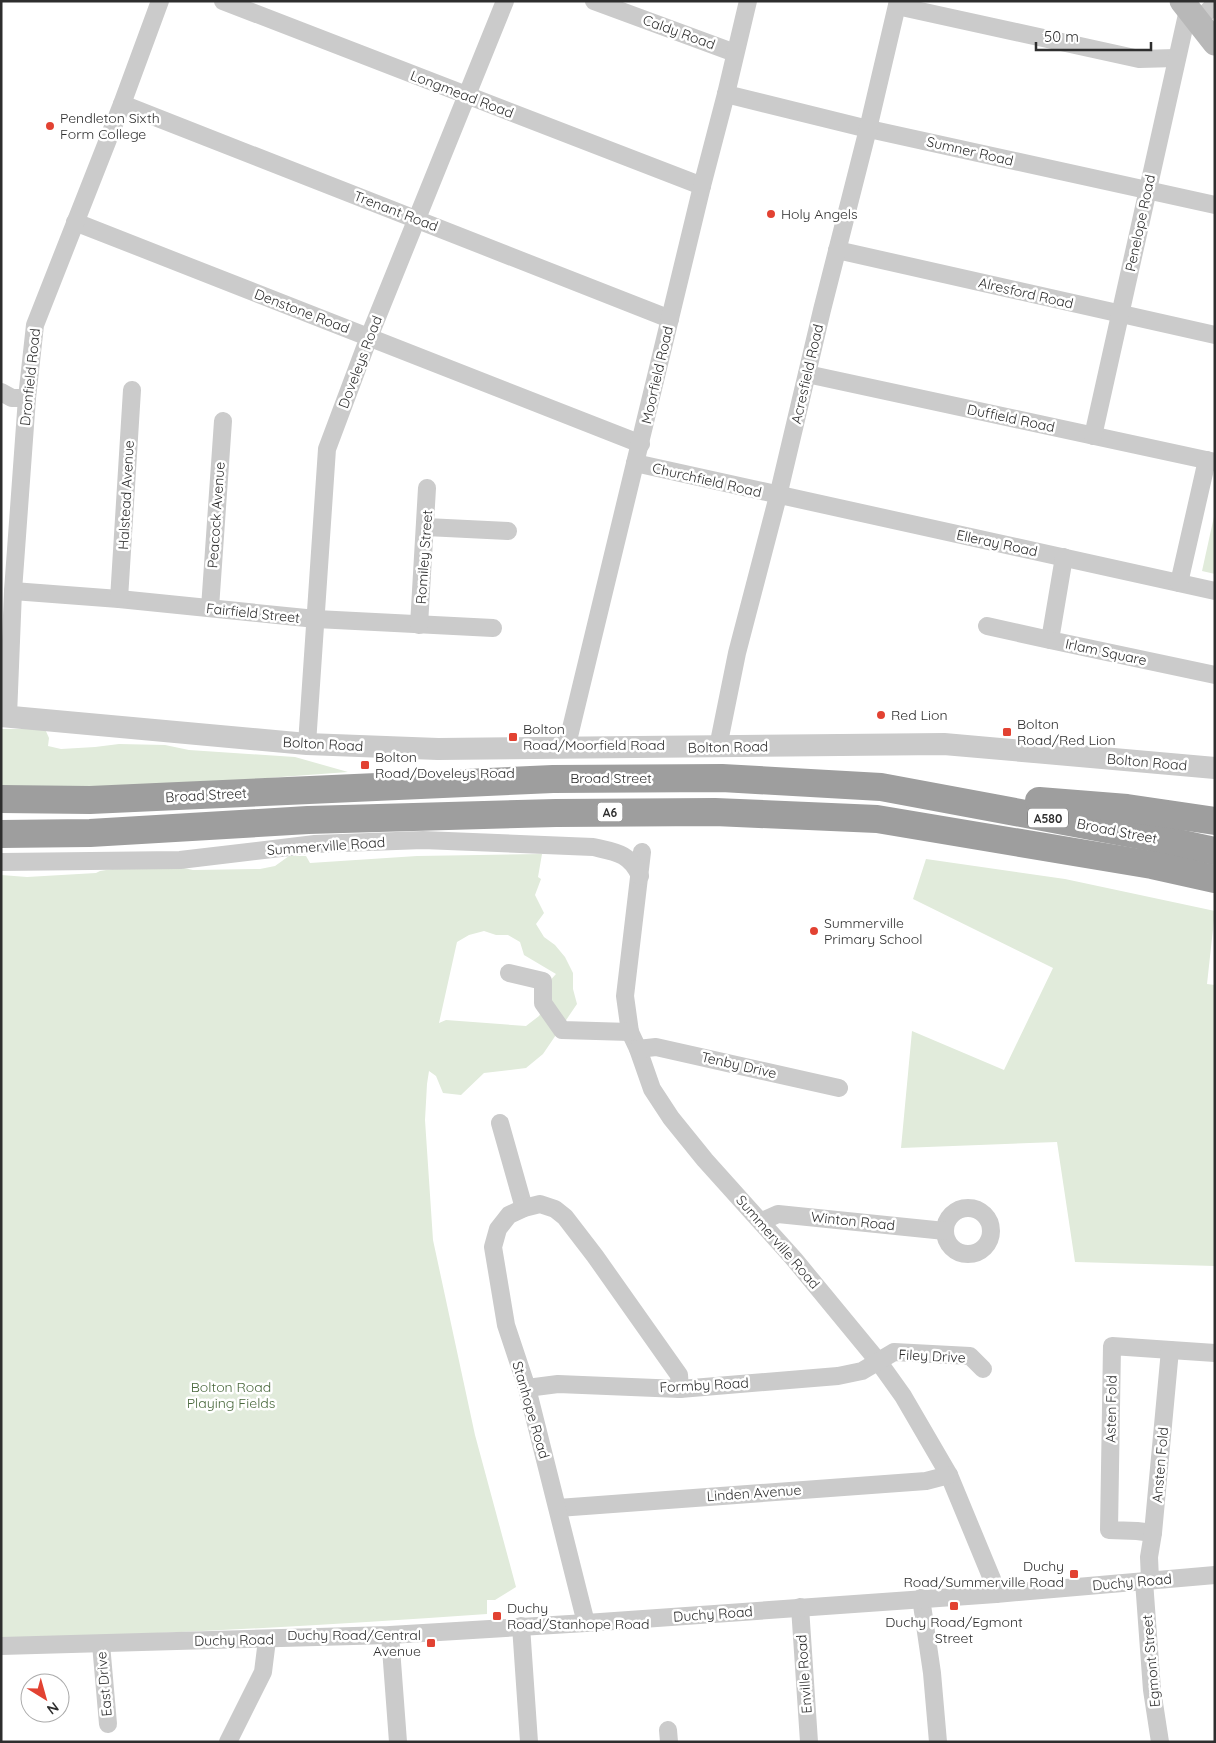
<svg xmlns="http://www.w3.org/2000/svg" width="1216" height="1743" viewBox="0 0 1216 1743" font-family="Quicksand,sans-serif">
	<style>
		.green { fill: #e1ebdb; fill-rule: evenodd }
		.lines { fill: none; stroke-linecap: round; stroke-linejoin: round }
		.minor { stroke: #cbcbcb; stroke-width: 18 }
		.tertiary { stroke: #cbcbcb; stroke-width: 22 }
		.secondary { stroke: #b8b8b8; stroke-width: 25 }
		.trunk { stroke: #9e9e9e; stroke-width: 28 }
		.poi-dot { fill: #e24232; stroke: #fff; stroke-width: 2 }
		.labels { text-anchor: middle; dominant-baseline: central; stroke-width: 5; stroke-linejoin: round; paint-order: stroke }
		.shield { fill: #fff; stroke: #6d6d6d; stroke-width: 1 }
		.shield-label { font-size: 12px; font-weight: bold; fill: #2e2e2e }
		.street-label { font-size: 14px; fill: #2e2e2e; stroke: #fff }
		.poi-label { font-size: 14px; fill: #2e2e2e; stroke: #fff; text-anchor: start }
		.park-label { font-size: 14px; fill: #49683c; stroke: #fff }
	</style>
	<rect width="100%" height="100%" fill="#fff"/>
	<g class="green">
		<polygon points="1215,512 1215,574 1202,571"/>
		<polygon points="1,729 45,729 49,738 48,746 61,749 95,747 119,744 165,745 189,750 295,757 348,772 162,786 1,791"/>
		<path d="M542 854 538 877 541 879 535 895 544 913 536 924 544 937 555 945 565 957 573 973V989L577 1004 543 1054 526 1068 484 1073 461 1095 443 1093 436 1076 429 1071 427 1084 425 1120 433 1240 475 1435 516 1587 495 1600H487V1614C325 1625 163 1635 1 1638V875L27 877 96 873 100 871 119 868 165 864 193 870 260 869 275 866 289 856H306L310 863 417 856ZM484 931 496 935H508L520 942 524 955 556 974 547 984 550 998 539 1016 526 1026 446 1020 439 1023 457 942 469 935Z"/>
		<polygon points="926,859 1065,879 1215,911 1207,984 1215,985 1215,1266 1075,1262 1057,1142 901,1148 912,1031 1004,1070 1053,968 913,899"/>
	</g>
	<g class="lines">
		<g class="minor">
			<polyline points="223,1 702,186"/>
			<polyline points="594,1 735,53"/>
			<polyline points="897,6 1139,59 1176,58"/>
			<polyline points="1197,22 1215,4"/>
			<polyline points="726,94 860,127 1215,205"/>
			<polyline points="122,104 670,319"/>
			<polyline points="75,222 641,444"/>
			<polyline points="837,250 1215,335"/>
			<polyline points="807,374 1215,462"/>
			<polyline points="1,392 12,398 27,398"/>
			<polyline points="1093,436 1188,10"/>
			<polyline points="635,463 1215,591"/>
			<polyline points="426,527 508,531"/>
			<polyline points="1064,557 1050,640 1215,675"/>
			<polyline points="1179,583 1207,460"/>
			<polyline points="13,591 119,599 316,619 493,628"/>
			<polyline points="119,599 132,390"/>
			<polyline points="210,608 223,421"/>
			<polyline points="419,625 427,488"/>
			<polyline points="987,626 1050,640"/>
			<polyline points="8,716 13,591 27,398 35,325 122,104 160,1"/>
			<polyline points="307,744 327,449 369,337 505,1"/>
			<polyline points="719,747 720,737 737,653 778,496 822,310 868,129 898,1"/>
			<polyline points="566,749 702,186 726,94 748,1"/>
			<polyline points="642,852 625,996 630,1032 638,1049 652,1089 671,1118 705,1160 794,1259 878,1361 903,1396 949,1475 992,1579 996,1594"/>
			<path d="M1 862 180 860 315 844 423 840 593 847C615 852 630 853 640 876"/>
			<polyline points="509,973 543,981 543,1003 562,1030 630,1032"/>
			<polyline points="638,1049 656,1047 839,1088"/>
			<polyline points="500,1123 524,1208"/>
			<circle cx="968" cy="1231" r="23"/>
			<polyline points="762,1221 778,1214 945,1231"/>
			<polyline points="527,1388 558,1384 680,1389 838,1376 862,1371 894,1352 970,1356 983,1369"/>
			<polyline points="558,1508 926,1481 949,1475"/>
			<polyline points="1153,1533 1137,1531 1109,1530 1112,1346 1215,1353"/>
			<polyline points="1150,1580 1149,1557 1153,1533 1170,1350"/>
			<polyline points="1144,1581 1152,1690 1160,1742"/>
			<polyline points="921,1598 932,1673 938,1742"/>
			<polyline points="800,1607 809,1742"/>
			<polyline points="586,1623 527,1388 506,1325 493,1247 498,1229 509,1215 524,1208 540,1204 555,1209 565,1217 595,1256 679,1375 680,1389"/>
			<polyline points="521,1626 529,1742"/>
			<polyline points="390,1635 398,1742"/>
			<polyline points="101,1644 108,1724"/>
			<polyline points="1,1646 390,1635 586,1623 996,1594 1215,1575"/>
			<polyline points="668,1730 669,1742"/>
			<polyline points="228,1742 263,1672 267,1640"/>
		</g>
		<polyline class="tertiary" points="1,716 307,744 438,749 944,744 1215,768"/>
		<polyline class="secondary" points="1182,1 1215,43"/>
		<g class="trunk">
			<polyline points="1,799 90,800 553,779 722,778 881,787 1155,838 1215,851"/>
			<polyline points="1039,801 1127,808 1215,821"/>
			<polyline points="1,834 90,833 308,820 556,813 715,812 877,819 1152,865 1215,879"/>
		</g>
	</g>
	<g class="poi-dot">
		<circle cx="50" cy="126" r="5"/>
		<circle cx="771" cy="214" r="5"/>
		<circle cx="881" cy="715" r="5"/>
		<rect x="1002" y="727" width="10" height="10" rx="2.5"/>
		<rect x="508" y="732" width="10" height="10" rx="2.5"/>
		<rect x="360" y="760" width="10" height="10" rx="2.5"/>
		<circle cx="814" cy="931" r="5"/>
		<rect x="1069" y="1569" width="10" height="10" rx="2.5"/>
		<rect x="949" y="1601" width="10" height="10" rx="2.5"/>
		<rect x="492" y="1611" width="10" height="10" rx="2.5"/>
		<rect x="426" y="1638" width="10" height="10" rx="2.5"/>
	</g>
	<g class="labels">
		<g class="shield">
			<rect x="597.5" y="802.5" width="25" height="19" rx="4"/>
			<rect x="1028" y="808.5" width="40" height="19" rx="4"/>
		</g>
		<g class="shield-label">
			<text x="610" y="812">A6</text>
			<text x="1048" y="818">A580</text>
		</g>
		<g class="street-label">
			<text transform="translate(679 32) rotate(20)">Caldy Road</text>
			<text transform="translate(462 94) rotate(21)">Longmead Road</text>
			<text transform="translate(970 151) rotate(13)">Sumner Road</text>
			<text transform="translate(396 211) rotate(21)">Trenant Road</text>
			<text transform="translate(1140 223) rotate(-78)">Penelope Road</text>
			<text transform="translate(1026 293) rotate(13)">Alresford Road</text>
			<text transform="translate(302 311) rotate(21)">Denstone Road</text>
			<text transform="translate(360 362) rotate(-69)">Doveleys Road</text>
			<text transform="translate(807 374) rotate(-77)">Acresfield Road</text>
			<text transform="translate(657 375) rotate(-77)">Moorfield Road</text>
			<text transform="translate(30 377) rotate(-84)">Dronfield Road</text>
			<text transform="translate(1011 418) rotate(12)">Duffield Road</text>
			<text transform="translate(707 480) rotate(13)">Churchfield Road</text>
			<text transform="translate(126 495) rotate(-87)">Halstead Avenue</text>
			<text transform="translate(216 515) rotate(-86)">Peacock Avenue</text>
			<text transform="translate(997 543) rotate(12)">Elleray Road</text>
			<text transform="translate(424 557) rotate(-86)">Romiley Street</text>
			<text transform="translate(253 613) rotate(6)">Fairfield Street</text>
			<text transform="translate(1106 652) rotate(12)">Irlam Square</text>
			<text transform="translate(323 744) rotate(3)">Bolton Road</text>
			<text transform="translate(728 747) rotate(-1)">Bolton Road</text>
			<text transform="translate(1147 762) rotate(5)">Bolton Road</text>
			<text x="611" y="778">Broad Street</text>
			<text transform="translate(206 795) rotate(-3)">Broad Street</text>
			<text transform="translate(1117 831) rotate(11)">Broad Street</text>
			<text transform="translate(326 846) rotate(-4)">Summerville Road</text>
			<text transform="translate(739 1065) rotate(13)">Tenby Drive</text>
			<text transform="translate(853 1221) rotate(6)">Winton Road</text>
			<text transform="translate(778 1242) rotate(49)">Summerville Road</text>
			<text transform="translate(932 1356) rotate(3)">Filey Drive</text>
			<text transform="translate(704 1385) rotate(-3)">Formby Road</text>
			<text transform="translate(1111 1409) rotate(-89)">Asten Fold</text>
			<text transform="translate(531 1410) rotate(74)">Stanhope Road</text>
			<text transform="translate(1160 1465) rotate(-85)">Ansten Fold</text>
			<text transform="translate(754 1493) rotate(-4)">Linden Avenue</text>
			<text transform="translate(1132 1582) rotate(-5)">Duchy Road</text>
			<text transform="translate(713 1614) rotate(-4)">Duchy Road</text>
			<text transform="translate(234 1640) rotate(-1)">Duchy Road</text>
			<text transform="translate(1151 1661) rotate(-95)">Egmont Street</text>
			<text transform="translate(804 1674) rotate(-94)">Enville Road</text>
			<text transform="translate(104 1684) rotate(-95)">East Drive</text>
		</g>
		<g class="poi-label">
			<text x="60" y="118">Pendleton Sixth<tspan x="60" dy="16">Form College</tspan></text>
			<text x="781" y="214">Holy Angels</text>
			<text x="891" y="715">Red Lion</text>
			<text x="1017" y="724">Bolton<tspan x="1017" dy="16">Road/Red Lion</tspan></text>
			<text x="523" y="729">Bolton<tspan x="523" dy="16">Road/Moorfield Road</tspan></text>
			<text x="375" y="757">Bolton<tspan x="375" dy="16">Road/Doveleys Road</tspan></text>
			<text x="824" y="923">Summerville<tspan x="824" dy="16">Primary School</tspan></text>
			<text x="1064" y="1566" text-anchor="end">Duchy<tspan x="1064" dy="16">Road/Summerville Road</tspan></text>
			<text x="507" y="1608">Duchy<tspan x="507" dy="16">Road/Stanhope Road</tspan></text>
			<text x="954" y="1622" text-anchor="middle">Duchy Road/Egmont<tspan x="954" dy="16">Street</tspan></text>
			<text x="421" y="1635" text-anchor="end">Duchy Road/Central<tspan x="421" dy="16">Avenue</tspan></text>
		</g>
		<g class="park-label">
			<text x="231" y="1387">Bolton Road<tspan x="231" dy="16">Playing Fields</tspan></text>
		</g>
	</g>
	<rect width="1216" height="1743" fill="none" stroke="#2e2e2e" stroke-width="5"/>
	<g transform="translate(45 1698) rotate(143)"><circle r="24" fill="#ffffff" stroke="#ababab"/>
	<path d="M0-4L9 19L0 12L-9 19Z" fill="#e24232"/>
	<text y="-8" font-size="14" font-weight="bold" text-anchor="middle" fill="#2e2e2e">N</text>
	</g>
	<path d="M1036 42v8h115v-8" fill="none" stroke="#2e2e2e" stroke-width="2.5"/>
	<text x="1044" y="42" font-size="15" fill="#2e2e2e" stroke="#ffffff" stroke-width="4" paint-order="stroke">50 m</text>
</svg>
